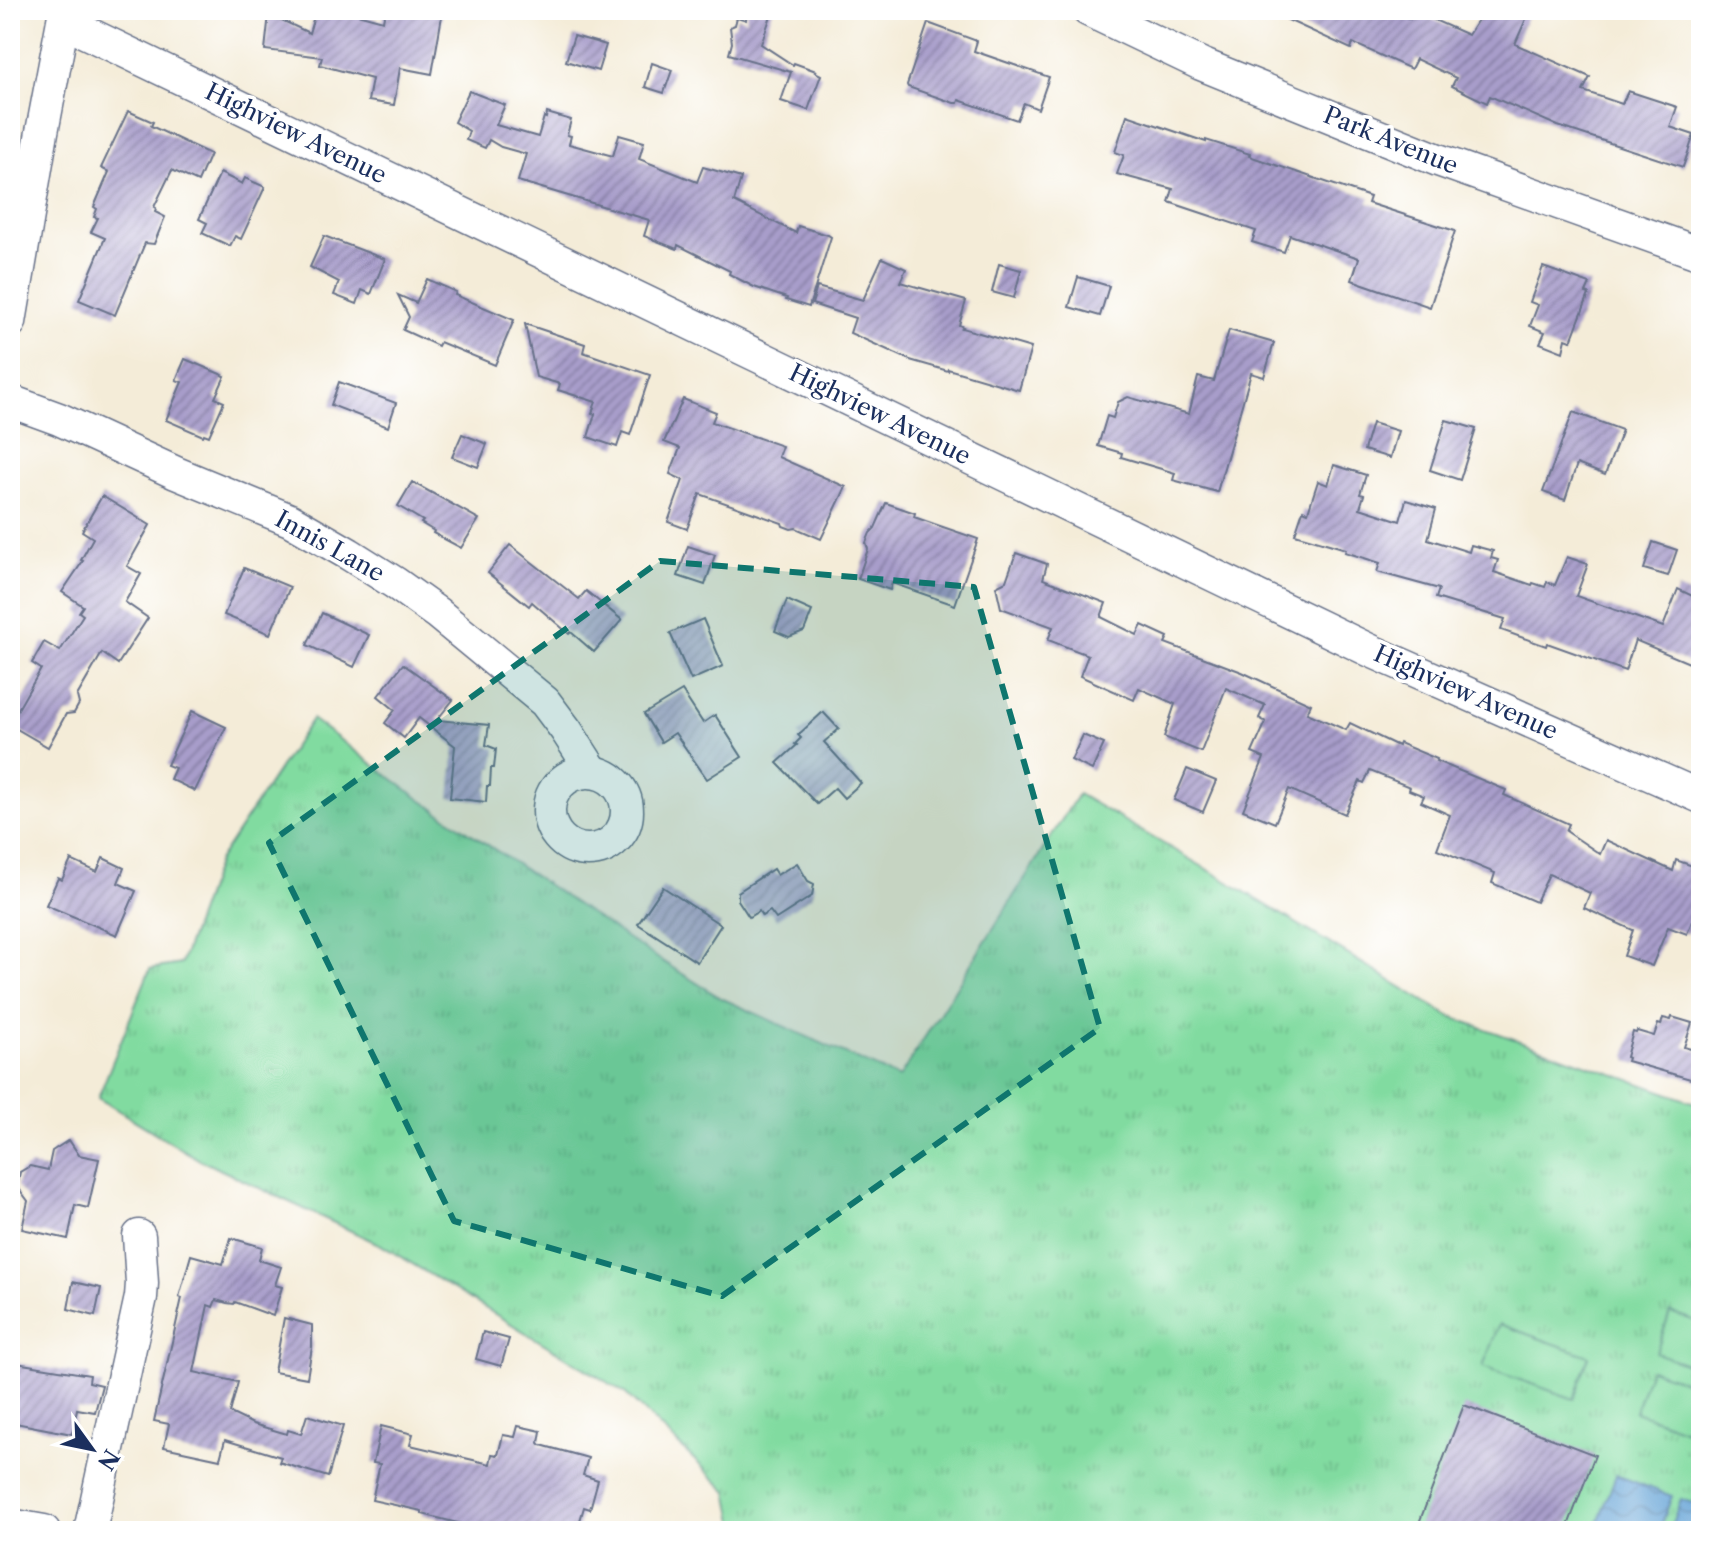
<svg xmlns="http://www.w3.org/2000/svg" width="1711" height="1541" viewBox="0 0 1711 1541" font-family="'Libre Caslon Text',serif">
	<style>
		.grass { fill: url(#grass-tufts); stroke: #4e857f; stroke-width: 2 }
		.pitch { fill: #81dba0; stroke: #4e857f; stroke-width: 2 }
		.water { fill: url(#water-waves); stroke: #40699a; stroke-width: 2 }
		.building { fill: url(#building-hatch) }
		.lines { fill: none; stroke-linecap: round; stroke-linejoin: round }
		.minor-casing { stroke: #677189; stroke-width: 35 }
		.minor { stroke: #fff; stroke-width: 32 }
		.marked { fill: #0f766e; fill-opacity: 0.2; stroke: #0f766e; stroke-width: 6; stroke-dasharray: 16 10; stroke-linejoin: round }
		.labels { text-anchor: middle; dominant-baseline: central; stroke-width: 7; stroke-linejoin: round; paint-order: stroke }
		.street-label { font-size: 24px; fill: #1b2f5e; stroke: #fff }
	</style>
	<defs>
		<pattern id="grass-tufts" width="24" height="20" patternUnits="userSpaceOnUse" patternTransform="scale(2)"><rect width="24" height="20" fill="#81dba0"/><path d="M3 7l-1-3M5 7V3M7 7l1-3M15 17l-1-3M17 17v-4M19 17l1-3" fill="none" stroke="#6fbc8c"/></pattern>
		<pattern id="water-waves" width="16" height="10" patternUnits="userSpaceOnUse" patternTransform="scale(2)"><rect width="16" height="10" fill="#64a3d6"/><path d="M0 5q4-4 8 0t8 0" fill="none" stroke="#5285b1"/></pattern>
		<pattern id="building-hatch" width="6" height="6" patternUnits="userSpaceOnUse" patternTransform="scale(2)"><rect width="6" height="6" fill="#a89dca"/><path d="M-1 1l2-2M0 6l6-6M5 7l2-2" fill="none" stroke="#8880a7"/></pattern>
	</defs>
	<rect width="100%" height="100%" fill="#fff"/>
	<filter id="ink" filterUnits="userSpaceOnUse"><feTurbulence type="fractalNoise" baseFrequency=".0125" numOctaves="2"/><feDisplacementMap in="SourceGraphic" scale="16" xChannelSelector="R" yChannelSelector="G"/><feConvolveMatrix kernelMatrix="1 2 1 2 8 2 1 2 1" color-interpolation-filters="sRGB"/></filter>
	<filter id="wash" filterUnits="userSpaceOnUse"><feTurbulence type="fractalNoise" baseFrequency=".006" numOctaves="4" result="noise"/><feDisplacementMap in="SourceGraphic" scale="32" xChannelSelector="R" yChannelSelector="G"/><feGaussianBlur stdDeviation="1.8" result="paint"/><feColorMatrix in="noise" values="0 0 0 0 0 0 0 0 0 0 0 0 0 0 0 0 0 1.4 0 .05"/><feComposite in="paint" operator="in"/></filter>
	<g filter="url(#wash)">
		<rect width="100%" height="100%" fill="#f4ecd8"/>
		<polygon class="grass" points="312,719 421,800 643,949 721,998 899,1078 1078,794 1217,875 1449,1016 1701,1105 1701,1531 736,1531 728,1492 625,1393 381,1245 200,1160 98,1098 150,969 181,964 218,861"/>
		<g class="pitch">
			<polygon points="1670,1312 1701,1323 1701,1369 1656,1353"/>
			<polygon points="1499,1324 1589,1356 1574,1399 1483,1367"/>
			<polygon points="1650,1369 1701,1387 1701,1435 1635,1412"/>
		</g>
		<g class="water">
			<polygon points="1616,1475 1672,1496 1659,1531 1595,1531"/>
			<polygon points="1681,1499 1701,1506 1701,1531 1669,1531"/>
		</g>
		<g id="blocks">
			<g class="building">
				<polygon points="316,10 343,10 383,21 385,10 443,10 432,74 400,68 394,105 368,101 372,79 320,65 322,57 265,50 269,14 309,33"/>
				<polygon points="747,10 773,10 761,44 793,65 794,63 816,71 815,72 821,75 808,110 781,101 791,72 729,54 732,43 730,27 735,25 737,17 746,20"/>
				<polygon points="1266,10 1390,10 1410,19 1414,11 1468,35 1479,18 1499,10 1530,10 1515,44 1590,77 1583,91 1622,104 1628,91 1677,107 1670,127 1694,135 1683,167 1558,126 1490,96 1487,103 1452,86 1456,78 1416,59 1411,69 1353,43 1351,49"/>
				<polygon points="928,23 977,41 974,51 1049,77 1038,109 1024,103 1017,120 959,100 958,103 954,103 908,87 907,85"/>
				<polygon points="574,36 606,45 598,71 566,61"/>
				<polygon points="652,63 672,70 664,93 645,87"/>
				<polygon points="469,91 505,105 496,125 538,137 544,117 546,118 547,113 571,120 567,135 571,136 569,144 613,156 619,135 644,142 639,159 697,182 703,167 741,178 734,202 796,233 798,226 828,235 831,237 809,307 786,300 787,298 754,287 729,274 730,271 678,245 677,249 644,236 649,220 518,181 526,154 501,147 489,140 485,148 466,140 469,131 454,122"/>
				<polygon points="128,111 153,122 151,126 210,154 198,182 172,170 154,207 156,208 155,212 165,217 154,244 145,243 115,315 79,300 105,238 91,232 98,218 94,217 97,209 94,207 109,172 101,168"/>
				<polygon points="1127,115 1206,142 1206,140 1250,154 1249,156 1370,197 1368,203 1455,231 1430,307 1352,280 1359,258 1290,235 1284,252 1252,242 1256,231 1169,202 1173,189 1117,174 1124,155 1115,152"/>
				<polygon points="220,173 242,184 245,178 265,187 241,239 235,236 230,246 202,233 207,223 199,219"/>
				<polygon points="324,236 385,259 371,294 362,290 357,304 334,295 339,282 310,267"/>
				<polygon points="882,258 906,269 900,282 966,301 959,325 963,327 962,328 1031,348 1019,390 948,369 948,371 910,360 850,333 855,318 812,304 817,287 863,300"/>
				<polygon points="999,264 1021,270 1014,298 992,292"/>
				<polygon points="1543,267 1590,284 1586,293 1589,294 1571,341 1566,339 1563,352 1540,343 1545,332 1530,326 1538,305 1530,302"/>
				<polygon points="1078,277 1109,286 1100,316 1069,307"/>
				<polygon points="427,279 456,292 455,295 514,320 495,365 440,342 438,346 403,330 409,317 398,295 416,303"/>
				<polygon points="525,324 585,344 583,352 650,375 630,435 622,432 617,447 588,437 595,414 592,413 596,402 558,390 560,384 536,377"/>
				<polygon points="1229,330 1274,343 1264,377 1251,373 1217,492 1173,480 1175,473 1121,457 1122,453 1098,446 1107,416 1113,418 1118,402 1128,397 1189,414 1198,377 1214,381"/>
				<polygon points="185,359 225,376 215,398 224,402 209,436 204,434 203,436 166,420 182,382 176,380"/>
				<polygon points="339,382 396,403 388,427 331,405"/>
				<polygon points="683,399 716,412 712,422 782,446 778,457 846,487 821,539 796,528 791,529 783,526 782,523 700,494 687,529 668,522 683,480 670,474 680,448 664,442"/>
				<polygon points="1573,412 1622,430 1605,475 1577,464 1565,500 1543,492"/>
				<polygon points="1446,420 1476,429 1460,480 1430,470"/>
				<polygon points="1372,423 1398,431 1390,458 1364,450"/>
				<polygon points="462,434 487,444 478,467 452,457"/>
				<polygon points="1334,465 1366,475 1360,494 1364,495 1360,508 1400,521 1406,500 1436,509 1428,539 1469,552 1471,545 1493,551 1491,558 1498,560 1494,572 1532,585 1533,583 1545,587 1547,582 1555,585 1567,557 1588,564 1576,596 1663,627 1678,589 1701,600 1701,668 1635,640 1625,671 1547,643 1546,646 1501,630 1505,619 1436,598 1439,589 1377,572 1380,563 1345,552 1346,549 1295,534 1303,510 1308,512 1318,481 1328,485"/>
				<polygon points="412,482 479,519 461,548 433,533 434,531 421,523 423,521 398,506"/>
				<polygon points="102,496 150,525 127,566 141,574 125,602 148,618 118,664 102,653 77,696 79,704 74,713 66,714 48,747 10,725 10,723 41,669 32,663 44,642 60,651 83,615 79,612 83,606 62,592 83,561 81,560 93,538 82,531"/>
				<polygon points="886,503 915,513 914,517 978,539 955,605 892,583 890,590 858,579 868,549 866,543 870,533 875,528"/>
				<polygon points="1653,542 1677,550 1668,576 1644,569"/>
				<polygon points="510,545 579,599 586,591 622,620 594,652 571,632 569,634 532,602 529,606 488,573"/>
				<polygon points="688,546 715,555 705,585 678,576"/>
				<polygon points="1016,553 1047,564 1043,579 1106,603 1101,617 1137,635 1142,625 1168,637 1165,643 1242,672 1311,704 1307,713 1346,730 1350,723 1398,746 1399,743 1437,759 1436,761 1506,790 1504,795 1569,824 1566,831 1600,854 1606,840 1673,871 1676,860 1701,869 1701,924 1692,921 1687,934 1668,927 1652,966 1624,956 1633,930 1584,908 1590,893 1549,874 1536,902 1492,883 1495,873 1437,849 1450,815 1421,802 1424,796 1409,790 1410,787 1370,771 1364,783 1360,781 1345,814 1289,789 1275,823 1243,810 1264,758 1252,753 1266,722 1259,718 1265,705 1226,688 1201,752 1164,737 1175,704 1139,688 1134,700 1080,676 1088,655 1048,640 1053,627 1001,608 996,586 1006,581"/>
				<polygon points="244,568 290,587 270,634 224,615"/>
				<polygon points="787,600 812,611 804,631 789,637 775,631"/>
				<polygon points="322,613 369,635 354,667 307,645"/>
				<polygon points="703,619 723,666 691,680 670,633"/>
				<polygon points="403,664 453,700 437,720 489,725 486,745 496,749 494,768 491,768 490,786 487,786 486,802 450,798 455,746 419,718 404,738 385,723 395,710 378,696"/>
				<polygon points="682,691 703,723 715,715 742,757 707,779 675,733 661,742 644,714"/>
				<polygon points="192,711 226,727 195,791 170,779 175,768 167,765"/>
				<polygon points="823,712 839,729 824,742 861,783 844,798 835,788 817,804 777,763 797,745 795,744 801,738 798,735"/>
				<polygon points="1083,735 1104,744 1092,770 1071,760"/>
				<polygon points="1187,769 1216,781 1203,812 1174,800"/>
				<polygon points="103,858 124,868 118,883 136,891 117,935 46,905 58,878 62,880 71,860 97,872"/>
				<polygon points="797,863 808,881 814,884 812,896 776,919 770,911 762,916 759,911 749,917 738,900 738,892 773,869 777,875"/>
				<polygon points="663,887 721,925 697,962 638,924"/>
				<polygon points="1672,1017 1692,1023 1684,1047 1701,1052 1701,1082 1627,1061 1628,1058 1626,1057 1633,1032 1636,1033 1637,1031 1654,1036 1658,1024 1661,1025 1663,1018 1671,1020"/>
				<polygon points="69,1140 79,1155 99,1159 88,1208 75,1205 68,1239 22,1229 28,1201 17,1186 20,1172 30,1166 48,1170 52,1151"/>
				<polygon points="231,1238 262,1247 259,1260 281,1267 275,1285 282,1287 273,1316 235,1302 234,1304 227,1303 216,1300 213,1307 208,1305 194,1372 238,1382 230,1413 253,1424 287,1434 288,1430 301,1434 307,1415 343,1426 328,1477 279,1462 281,1457 225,1440 220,1459 164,1447 169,1424 154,1421 182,1298 179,1297 191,1255 223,1264"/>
				<polygon points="73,1282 101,1288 95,1316 68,1309"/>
				<polygon points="284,1318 312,1325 312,1347 307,1378 274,1372"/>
				<polygon points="483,1332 509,1339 501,1366 476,1359"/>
				<polygon points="10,1362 90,1375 89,1382 102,1385 95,1412 77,1409 72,1434 10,1422"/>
				<polygon points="1464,1405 1595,1455 1566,1531 1416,1531"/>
				<polygon points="381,1426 413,1434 410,1445 490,1464 492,1454 498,1455 503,1435 515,1437 518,1426 541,1431 539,1443 541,1445 588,1458 583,1475 598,1480 590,1509 584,1507 577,1531 489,1531 422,1514 422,1511 372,1500 380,1464 373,1463"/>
			</g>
		</g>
	</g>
	<g filter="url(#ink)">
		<use href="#blocks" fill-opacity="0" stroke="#677189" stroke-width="2"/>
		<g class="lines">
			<g class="minor-casing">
				<g id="minor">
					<polyline points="1088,10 1201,64 1438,160 1701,254"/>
					<polyline points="64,22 1369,650 1701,797"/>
					<polyline points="10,322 42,132 65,10"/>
					<polyline points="10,401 59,419 176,473 290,520 349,554 395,583 437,613 545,702 566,730 593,772"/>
					<circle cx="588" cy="811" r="39"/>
					<polyline points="10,1525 44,1531"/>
					<polyline points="90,1531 141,1297 142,1283 139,1236"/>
				</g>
			</g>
			<use href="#minor" class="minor"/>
		</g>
	</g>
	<path class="marked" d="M660 561 974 587 1100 1028 722 1296 454 1221 269 843Z"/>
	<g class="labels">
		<g class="street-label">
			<text transform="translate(296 133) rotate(26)">Highview Avenue</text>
			<text transform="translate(1391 140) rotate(22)">Park Avenue</text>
			<text transform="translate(880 414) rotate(26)">Highview Avenue</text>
			<text transform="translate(330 546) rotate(29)">Innis Lane</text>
			<text transform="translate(1466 692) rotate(24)">Highview Avenue</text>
		</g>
	</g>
	<rect width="1711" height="1541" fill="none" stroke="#fff" stroke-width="40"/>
	<g transform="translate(92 1449) rotate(123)" stroke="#ffffff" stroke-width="6" paint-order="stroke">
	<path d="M0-6L14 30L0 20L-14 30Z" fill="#1b2f5e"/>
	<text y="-12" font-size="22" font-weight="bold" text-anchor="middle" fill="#1b2f5e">N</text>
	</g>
</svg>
